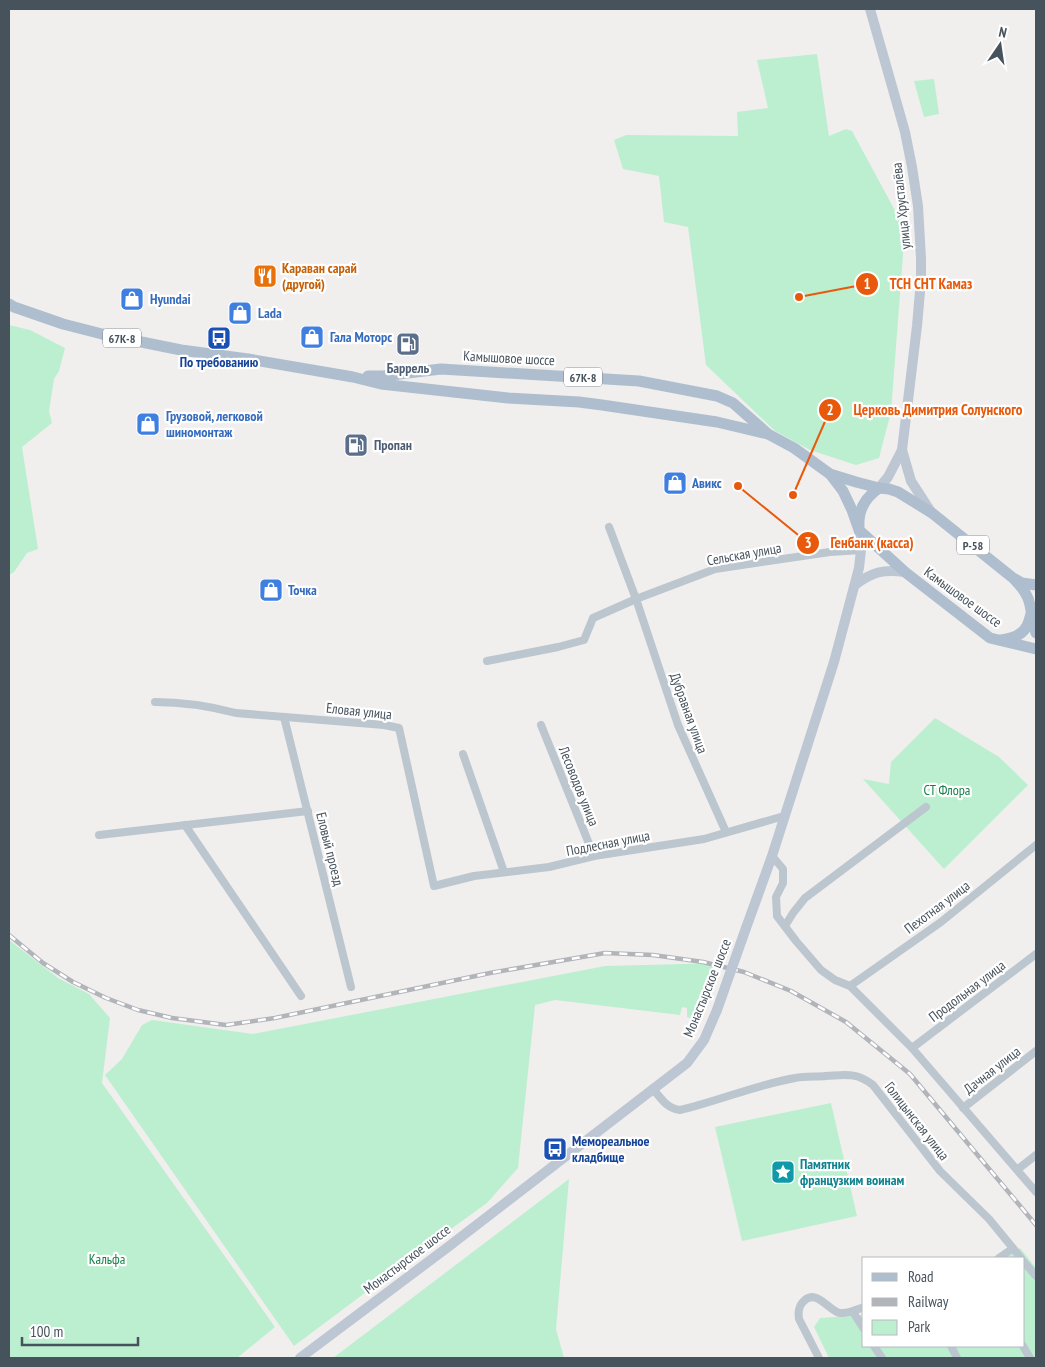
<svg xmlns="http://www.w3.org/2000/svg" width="1045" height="1367" viewBox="0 0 1045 1367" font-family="'PT Sans Narrow',sans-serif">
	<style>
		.green { fill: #bcefd0 }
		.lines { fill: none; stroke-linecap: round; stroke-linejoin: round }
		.minor { stroke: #bcc6ce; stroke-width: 8 }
		.secondary { stroke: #bcc7d3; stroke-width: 10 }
		.primary { stroke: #aebece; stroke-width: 11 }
		.rail-casing { stroke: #b1b4b9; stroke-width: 4.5 }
		.rail { stroke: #fff; stroke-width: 2.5; stroke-dasharray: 8; stroke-linecap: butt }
		.secondary-bridge { stroke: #bcc7d3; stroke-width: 10 }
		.labels { text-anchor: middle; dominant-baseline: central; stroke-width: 4.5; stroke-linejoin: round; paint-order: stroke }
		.shield { fill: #fff; stroke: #7e868d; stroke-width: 1 }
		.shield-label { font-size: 12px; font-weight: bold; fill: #46525c }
		.street-label { font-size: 14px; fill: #46525c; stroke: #fff }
		.food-label { font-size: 14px; font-weight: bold; fill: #c56008; stroke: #fff; text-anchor: start }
		.shop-label { font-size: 14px; font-weight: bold; fill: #366cbe; stroke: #fff; text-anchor: start }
		.transit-label { font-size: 14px; font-weight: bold; fill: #164399; stroke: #fff }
		.service-label { font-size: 14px; font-weight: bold; fill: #4e5e75; stroke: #fff }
		.park-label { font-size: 14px; fill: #167f4a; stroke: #fff }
		.culture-label { font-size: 14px; font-weight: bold; fill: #0d838f; stroke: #fff; text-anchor: start }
		.leader { fill: none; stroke: #e8590c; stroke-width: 2 }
		.callout-dot { fill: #e8590c; stroke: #fff; stroke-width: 2 }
		.mark-label { font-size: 15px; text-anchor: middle; font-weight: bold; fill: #fff }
		.callout-label { font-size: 15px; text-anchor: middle; font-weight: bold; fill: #e8590c; stroke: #fff; stroke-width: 4.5; stroke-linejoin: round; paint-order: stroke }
	</style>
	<rect width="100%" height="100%" fill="#f1eeee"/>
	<g class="green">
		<polygon points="817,54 829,136 846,129 852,131 905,229 891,412 879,458 856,465 810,450 775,431 706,365 688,227 664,222 659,176 623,169 614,140 626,135 738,136 737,112 768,108 757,60"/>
		<polygon points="934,79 939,114 924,117 914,81"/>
		<polygon points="9,325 30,330 65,348 59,371 54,379 49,411 52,423 22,447 38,549 27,553 14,572 9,575"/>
		<polygon points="935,718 999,757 1028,785 944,869 863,779 889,784 891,762"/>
		<polygon points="9,940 58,978 89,994 110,1018 102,1083 275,1327 237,1358 9,1358"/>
		<polygon points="723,963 695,1020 687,1017 687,1008 682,1007 680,1015 555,1000 535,1005 518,1168 487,1203 437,1239 294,1346 105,1075 122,1059 142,1025 152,1020 253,1034 605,966"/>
		<polygon points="831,1103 857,1216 742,1241 715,1127"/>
		<polygon points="569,1179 556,1329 564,1358 333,1358"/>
		<polygon points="1020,1248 1036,1268 1036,1358 829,1358 814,1327 820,1318 864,1315 864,1346 1024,1346 1024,1258 1007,1258"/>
	</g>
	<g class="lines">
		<g class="minor">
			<polyline points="609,527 636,599 678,725 726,832"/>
			<polyline points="487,661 558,647 584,640 593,618 636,599 715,569 830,552 861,550"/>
			<path d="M155 702C183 702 209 706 236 713L384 725 399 728 434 886 474 876 549 867 594 856 704 839 784 816"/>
			<polyline points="284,717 351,987"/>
			<polyline points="541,725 594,856"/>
			<polyline points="463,754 504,872"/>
			<polyline points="185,825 301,996"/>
			<polyline points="99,835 308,811"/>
			<polyline points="772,856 783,869 783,883 776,897 777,916 796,941 821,970 835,980 850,986 912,1048 1036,1192"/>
			<polyline points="785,926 793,913 805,898 926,807"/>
			<polyline points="850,986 941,922 1036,845"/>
			<polyline points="912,1048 1036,954"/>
			<path d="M653 1089C661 1098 667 1109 680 1110 719 1101 755 1085 795 1078 805 1076 816 1077 826 1076 846 1075 856 1072 873 1085L940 1171 989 1219 1021 1258"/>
			<polyline points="963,1108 1036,1051"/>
			<polyline points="1018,1169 1036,1155"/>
			<polyline points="999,1258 1012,1249"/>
			<polyline points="1024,1262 1036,1276"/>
			<polyline points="853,1312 864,1329"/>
			<polyline points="874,1346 882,1358"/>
			<polyline points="951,1346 957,1358"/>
			<polyline points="1023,1346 1030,1358"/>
			<path d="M819 1358 799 1319C798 1313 798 1308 802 1303 816 1286 828 1311 840 1313 848 1314 856 1310 864 1307"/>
		</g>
		<g class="secondary">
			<polyline points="870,9 905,132 912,167 918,206 921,258 921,280 917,326 902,450 888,477 879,488"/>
			<polyline points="902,450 911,481 931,512"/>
			<path d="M855 585C872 572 883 569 905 572"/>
			<polyline points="746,928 772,856 834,662 859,568 861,550 859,530"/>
			<polyline points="300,1358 448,1247 687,1063 704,1040 717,1010"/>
		</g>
		<g class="primary">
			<polyline points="9,304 14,307 63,324 102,334 181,350 248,359 353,377 381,384 508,398 579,402 602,405 717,422 768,434"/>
			<polyline points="368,376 383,376 441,369 639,381 717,396 733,403 768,434 794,448 830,474 856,482 879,488 889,489 898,492 932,513 1013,578 1022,583 1036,585"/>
			<polyline points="830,474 843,491 852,510 859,530 905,572 990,638 1036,649"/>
			<path d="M859 526C858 509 866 497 879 488"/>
			<path d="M1015 580C1022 587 1028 595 1030 605 1032 614 1032 623 1036 633"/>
			<path d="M1001 640C1011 639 1022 635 1027 626 1029 622 1030 617 1031 614"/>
		</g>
		<g class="rail-casing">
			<polyline id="rail" points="9,935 43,963 73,982 106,998 138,1010 172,1018 226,1025 275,1018 490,973 605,953 653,955 703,962 744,972 791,991 846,1022 910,1074 1036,1225"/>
		</g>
		<use href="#rail" class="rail"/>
		<polyline class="secondary-bridge" points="717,1010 746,928"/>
	</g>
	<defs>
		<g id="restaurant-square" transform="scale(1.25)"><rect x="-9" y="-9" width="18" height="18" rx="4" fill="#e8710a" stroke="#fff"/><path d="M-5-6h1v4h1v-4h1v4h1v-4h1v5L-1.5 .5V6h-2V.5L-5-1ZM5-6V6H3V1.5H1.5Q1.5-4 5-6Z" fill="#fff"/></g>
		<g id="shop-square" transform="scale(1.25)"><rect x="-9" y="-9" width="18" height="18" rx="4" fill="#3f7fe0" stroke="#fff"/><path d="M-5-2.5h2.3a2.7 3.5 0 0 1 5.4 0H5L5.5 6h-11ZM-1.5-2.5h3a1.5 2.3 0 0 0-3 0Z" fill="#fff"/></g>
		<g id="bus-square" transform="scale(1.25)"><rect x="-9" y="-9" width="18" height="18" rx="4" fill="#1a4fb4" stroke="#fff"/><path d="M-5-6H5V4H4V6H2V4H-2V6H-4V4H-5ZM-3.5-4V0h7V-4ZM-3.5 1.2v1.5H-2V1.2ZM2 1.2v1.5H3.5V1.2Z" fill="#fff"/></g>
		<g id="fuel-square" transform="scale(1.25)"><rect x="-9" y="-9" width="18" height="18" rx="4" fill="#5c6f8a" stroke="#fff"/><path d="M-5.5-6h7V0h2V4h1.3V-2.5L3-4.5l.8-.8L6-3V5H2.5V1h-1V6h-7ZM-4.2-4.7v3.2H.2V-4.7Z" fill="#fff"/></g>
		<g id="sight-square" transform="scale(1.25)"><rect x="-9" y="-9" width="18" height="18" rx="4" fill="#0f9aa8" stroke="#fff"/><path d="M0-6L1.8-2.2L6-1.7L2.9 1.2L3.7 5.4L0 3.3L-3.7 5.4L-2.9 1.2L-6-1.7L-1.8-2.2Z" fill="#fff"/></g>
	</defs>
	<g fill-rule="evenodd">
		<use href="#restaurant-square" x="265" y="276"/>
		<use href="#shop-square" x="132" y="299"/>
		<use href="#shop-square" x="240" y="313"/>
		<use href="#shop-square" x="312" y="337"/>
		<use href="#bus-square" x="219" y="338"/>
		<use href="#fuel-square" x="408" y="344"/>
		<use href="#shop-square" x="148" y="424"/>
		<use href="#fuel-square" x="356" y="445"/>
		<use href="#shop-square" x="675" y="483"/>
		<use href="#shop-square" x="271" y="590"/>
		<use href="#bus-square" x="555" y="1149"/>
		<use href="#sight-square" x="783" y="1172"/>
	</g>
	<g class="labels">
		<g class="shield">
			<rect x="103" y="328.5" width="38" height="19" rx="4"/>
			<rect x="564" y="367.5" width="38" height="19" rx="4"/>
			<rect x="957" y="535.5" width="32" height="19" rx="4"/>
		</g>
		<g class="shield-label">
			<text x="122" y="338">67К-8</text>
			<text x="583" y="377">67К-8</text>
			<text x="973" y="545">Р-58</text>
		</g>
		<g class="street-label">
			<text transform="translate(901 206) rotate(-96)">улица Хрусталёва</text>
			<text transform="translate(509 358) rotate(3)">Камышовое шоссе</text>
			<text transform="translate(744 554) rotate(-10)">Сельская улица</text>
			<text transform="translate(963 597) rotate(36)">Камышовое шоссе</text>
			<text transform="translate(359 711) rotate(6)">Еловая улица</text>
			<text transform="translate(689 713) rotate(70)">Дубравная улица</text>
			<text transform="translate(579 786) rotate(68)">Лесоводов улица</text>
			<text transform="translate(608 843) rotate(-11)">Подлесная улица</text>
			<text transform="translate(330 849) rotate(76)">Еловый проезд</text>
			<text transform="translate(937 907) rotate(-37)">Пехотная улица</text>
			<text transform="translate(707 988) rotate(-68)">Монастырское шоссе</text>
			<text transform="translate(967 991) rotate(-37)">Продольная улица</text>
			<text transform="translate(992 1070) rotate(-38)">Дачная улица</text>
			<text transform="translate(917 1121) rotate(52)">Голицынская улица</text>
			<text transform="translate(407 1259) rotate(-37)">Монастырское шоссе</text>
		</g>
		<g class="food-label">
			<text x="282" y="268">Караван сарай<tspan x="282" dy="16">(другой)</tspan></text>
		</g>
		<g class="shop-label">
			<text x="150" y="299">Hyundai</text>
			<text x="258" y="313">Lada</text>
			<text x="330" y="337">Гала Моторс</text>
			<text x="166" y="416">Грузовой, легковой<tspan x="166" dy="16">шиномонтаж</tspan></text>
			<text x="692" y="483">Авикс</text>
			<text x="288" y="590">Точка</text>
		</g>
		<g class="transit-label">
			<text x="219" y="362">По требованию</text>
			<text x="572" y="1141" text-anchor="start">Мемореальное<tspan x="572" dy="16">кладбище</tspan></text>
		</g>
		<g class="service-label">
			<text x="408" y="368">Баррель</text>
			<text x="374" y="445" text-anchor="start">Пропан</text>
		</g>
		<g class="park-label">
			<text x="947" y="790">СТ Флора</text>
			<text x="107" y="1259">Кальфа</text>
		</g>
		<g class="culture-label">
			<text x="800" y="1164">Памятник<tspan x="800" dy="16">французким воинам</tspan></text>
		</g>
	</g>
	<path class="leader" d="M799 297L867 284M793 495L830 410M738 486L808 543"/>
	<g class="callout-dot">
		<circle cx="799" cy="297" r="5"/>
		<circle cx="793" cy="495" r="5"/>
		<circle cx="738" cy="486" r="5"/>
		<circle cx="867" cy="284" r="12"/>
		<circle cx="830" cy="410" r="12"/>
		<circle cx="808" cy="543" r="12"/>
	</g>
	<g class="mark-label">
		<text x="867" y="289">1</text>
		<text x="830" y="415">2</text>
		<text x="808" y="548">3</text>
	</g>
	<g class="callout-label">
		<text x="931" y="289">ТСН СНТ Камаз</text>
		<text x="938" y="415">Церковь Димитрия Солунского</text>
		<text x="872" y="548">Генбанк (касса)</text>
	</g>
	<rect width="1045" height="1367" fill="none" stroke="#46525c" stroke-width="20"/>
	<rect x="862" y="1257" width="162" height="90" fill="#ffffff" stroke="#b5babe"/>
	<rect x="872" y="1273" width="25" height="8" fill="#aebece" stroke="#b5babe"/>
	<text x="908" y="1282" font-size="15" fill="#46525c">Road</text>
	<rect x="872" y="1298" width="25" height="8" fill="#b1b4b9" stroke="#b5babe"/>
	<text x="908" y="1307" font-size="15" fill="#46525c">Railway</text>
	<rect x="872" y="1320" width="25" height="15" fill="#bcefd0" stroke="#b5babe"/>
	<text x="908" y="1332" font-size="15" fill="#46525c">Park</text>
	<g transform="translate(1000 45) rotate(13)" stroke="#ffffff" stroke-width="4" paint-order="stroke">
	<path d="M0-4L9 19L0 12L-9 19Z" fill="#46525c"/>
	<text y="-8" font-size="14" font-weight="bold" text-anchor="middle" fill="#46525c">N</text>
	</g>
	<path d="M22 1337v8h116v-8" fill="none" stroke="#46525c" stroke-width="2.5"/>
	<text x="30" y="1337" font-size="15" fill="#46525c" stroke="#ffffff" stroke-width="4" paint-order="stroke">100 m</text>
</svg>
